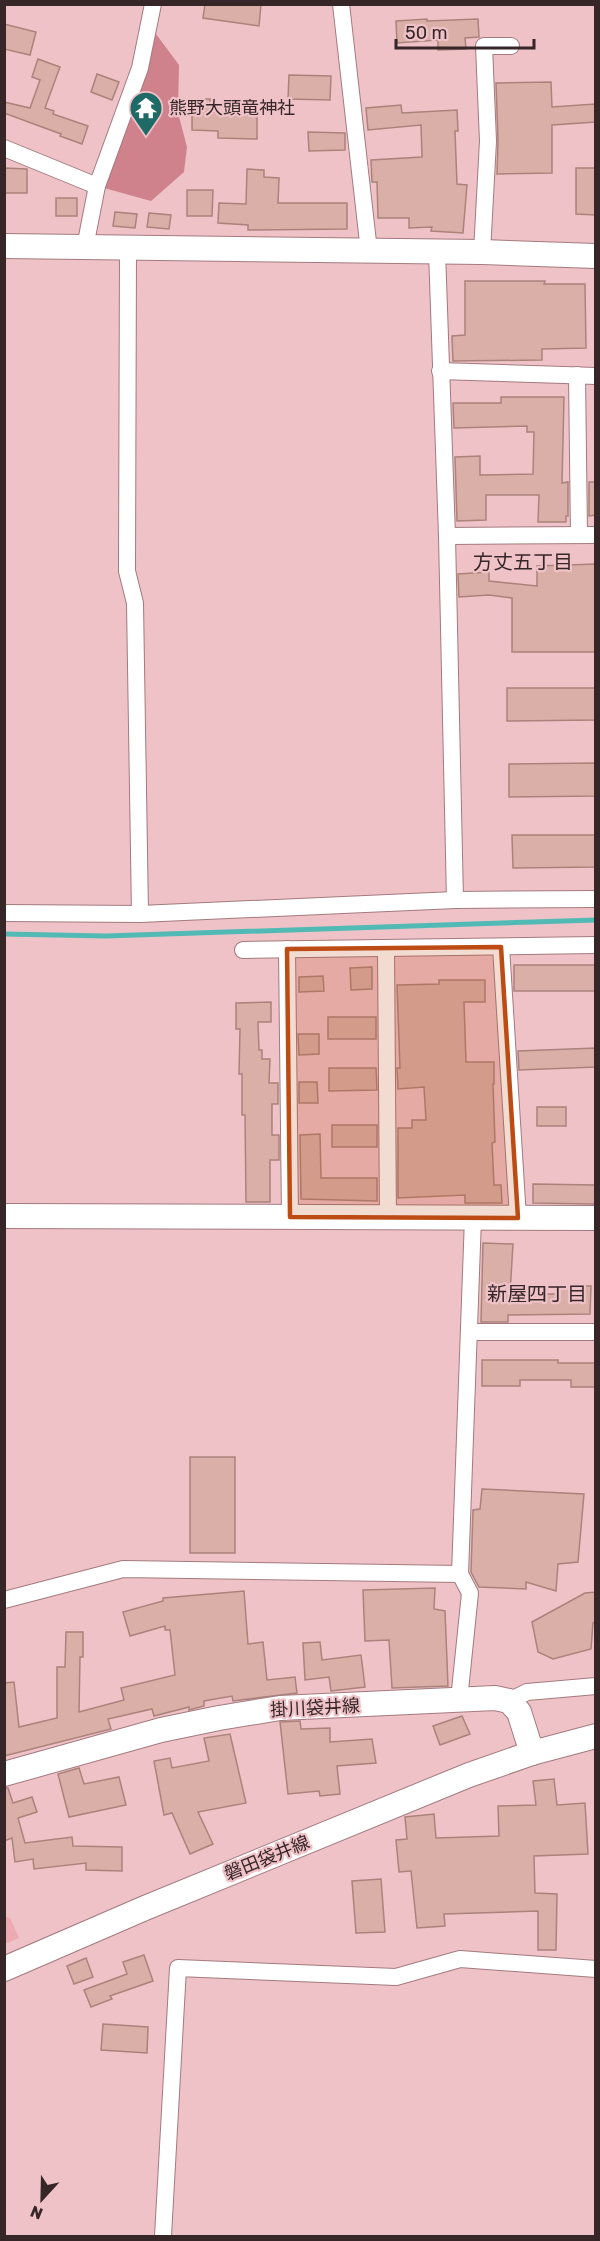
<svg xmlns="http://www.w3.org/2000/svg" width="600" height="2241" viewBox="0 0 600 2241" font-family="Rubik,'Noto Sans JP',sans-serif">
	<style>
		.green { fill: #edaab2 }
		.forest { fill: #cf818c }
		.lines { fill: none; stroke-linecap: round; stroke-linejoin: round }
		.stream { stroke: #52bab4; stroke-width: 5 }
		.building { fill: #d9afa7; stroke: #ab837b; stroke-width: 1.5 }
		.street-casing { stroke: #a37a7f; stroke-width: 18 }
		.secondary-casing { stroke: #a37a7f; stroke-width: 26 }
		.street { stroke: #fff; stroke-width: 16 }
		.secondary { stroke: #fff; stroke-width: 24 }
		.marked { fill: #bc4c13; fill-opacity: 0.2; stroke: #bc4c13; stroke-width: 4.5; stroke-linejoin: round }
		.labels { text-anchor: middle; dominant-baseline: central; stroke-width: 4.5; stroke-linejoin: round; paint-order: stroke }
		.poi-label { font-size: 18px; fill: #372628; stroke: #efc2c8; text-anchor: start }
		.street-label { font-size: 18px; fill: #372628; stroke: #efc2c8 }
		.neighbourhood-label { font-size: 20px; fill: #372628; stroke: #efc2c8 }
	</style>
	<rect width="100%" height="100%" fill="#efc2c8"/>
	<polygon class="green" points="4,1916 10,1918 19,1938 5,1944"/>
	<polygon class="forest" points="156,34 179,65 178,113 187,147 184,172 151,201 97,186 127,104"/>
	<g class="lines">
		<polyline class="stream" points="4,934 106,936 596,920"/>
	</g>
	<g class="building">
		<polygon points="205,4 261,4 259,26 203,18"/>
		<polygon points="427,19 427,21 478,19 479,37 465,38 466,49 438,50 438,40 397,43 396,21"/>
		<polygon points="4,24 36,32 30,55 4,49"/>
		<polygon points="38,59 60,67 45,108 54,111 53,114 88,126 82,144 60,136 61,134 4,113 4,102 30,108 40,80 32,77"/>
		<polygon points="97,74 119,82 112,100 91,92"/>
		<polygon points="289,75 331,76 330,100 288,99"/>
		<polygon points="551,82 552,107 595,104 596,122 552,125 552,173 497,174 498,141 496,83"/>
		<polygon points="192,99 210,99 210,112 257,113 257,139 218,138 218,131 192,130"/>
		<polygon points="401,105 402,113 457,110 458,131 455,131 457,184 467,185 463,233 431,231 432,227 409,228 409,218 378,218 377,182 372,182 371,160 422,157 421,125 368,130 366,108"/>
		<polygon points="308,132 345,133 345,150 309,151"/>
		<polygon points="4,168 27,169 27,193 4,193"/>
		<polygon points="576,168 596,168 596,215 576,214"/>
		<polygon points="247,169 264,170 264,177 279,178 278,203 347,203 347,229 248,230 248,225 218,223 219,203 246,204"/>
		<polygon points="187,190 213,190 212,216 187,216"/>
		<rect x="56" y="198" width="21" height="18"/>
		<polygon points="115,212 137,214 135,228 113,226"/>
		<polygon points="149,213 171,215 169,229 147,227"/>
		<polygon points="465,281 545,281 544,284 585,284 586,348 542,349 542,360 453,361 452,336 465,335"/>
		<polygon points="501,397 564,397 562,483 568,482 568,516 566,516 566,522 538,522 539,495 486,495 486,520 457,521 455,457 480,456 480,475 533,474 534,432 527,432 527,426 454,428 453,403 501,403"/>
		<polygon points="589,482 596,482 596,515 589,516"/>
		<polygon points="596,564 596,652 512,652 512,598 489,595 459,597 458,574 489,572 489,581 537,586 537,566"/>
		<polygon points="507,688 596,688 596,720 507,721"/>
		<polygon points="596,763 596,796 509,797 509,764"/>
		<polygon points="512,835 596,835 596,867 513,868"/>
		<rect x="514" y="965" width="82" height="26"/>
		<polygon points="372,967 372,989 351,990 350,968"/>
		<polygon points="323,976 324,991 299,992 299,977"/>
		<polygon points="439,980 485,980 485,1002 464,1002 466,1062 494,1062 494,1084 493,1084 495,1142 492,1143 494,1185 501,1185 502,1203 465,1203 465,1195 398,1198 398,1128 412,1128 412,1120 426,1120 424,1087 398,1089 397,1068 400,1068 397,985 439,984"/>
		<polygon points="271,1002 271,1022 258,1022 259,1050 262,1050 262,1059 270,1059 269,1083 278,1083 278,1104 272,1104 272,1135 279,1135 279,1160 270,1160 270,1202 246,1202 245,1115 242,1115 242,1074 239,1074 240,1029 236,1029 236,1003"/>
		<rect x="328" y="1017" width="48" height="22"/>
		<polygon points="298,1034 319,1034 319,1054 299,1055"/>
		<polygon points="596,1048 596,1067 519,1070 518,1051"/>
		<polygon points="329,1068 376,1068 377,1090 329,1091"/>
		<polygon points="299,1082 317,1082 318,1103 299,1103"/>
		<rect x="537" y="1107" width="29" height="19"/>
		<rect x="332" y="1125" width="45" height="22"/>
		<polygon points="320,1134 321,1178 377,1178 377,1201 301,1199 300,1135"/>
		<polygon points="533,1184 596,1185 596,1204 533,1203"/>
		<polygon points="483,1243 513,1244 510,1294 559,1294 558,1286 591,1286 590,1314 508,1315 508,1322 481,1322"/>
		<polygon points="482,1360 558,1360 558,1363 596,1363 596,1387 571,1387 571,1380 520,1380 520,1386 482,1386"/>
		<rect x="190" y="1457" width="45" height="96"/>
		<polygon points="482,1489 584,1494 578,1562 558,1564 556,1591 526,1582 526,1589 479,1587 471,1572 473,1510 480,1509"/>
		<polygon points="435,1588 434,1609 445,1611 448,1686 392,1688 389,1640 365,1641 363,1590"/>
		<polygon points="244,1591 248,1644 263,1642 267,1680 295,1677 297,1693 233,1701 232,1696 204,1701 204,1706 189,1710 189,1707 154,1716 152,1709 108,1719 111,1729 4,1756 4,1683 14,1682 19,1727 57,1718 57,1667 65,1667 66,1632 83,1632 83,1657 80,1657 79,1712 124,1700 121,1688 175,1675 170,1630 165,1630 165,1626 130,1636 123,1612 163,1601 163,1598"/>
		<polygon points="596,1592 596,1621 593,1623 591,1649 553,1659 538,1652 532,1622 585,1593"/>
		<polygon points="320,1642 322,1660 361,1655 365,1687 331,1691 329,1677 305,1680 303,1643"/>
		<polygon points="462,1716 470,1734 440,1745 433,1726"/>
		<polygon points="300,1721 301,1729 330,1728 330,1742 372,1739 376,1763 337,1766 340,1794 320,1796 319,1791 288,1794 280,1722"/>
		<polygon points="230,1734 246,1803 198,1812 213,1844 190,1854 172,1813 164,1815 154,1761 170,1758 172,1768 209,1761 204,1738"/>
		<polygon points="79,1768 84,1784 119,1777 126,1805 69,1817 58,1774"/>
		<polygon points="554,1779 557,1805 585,1803 588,1854 534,1856 535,1893 557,1894 556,1950 538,1950 538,1911 444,1914 445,1926 417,1928 411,1871 399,1872 396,1840 407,1839 405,1817 434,1814 436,1838 499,1836 498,1806 536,1805 533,1781"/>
		<polygon points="4,1788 8,1788 13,1803 32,1797 37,1812 18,1818 25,1843 72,1837 73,1846 122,1847 122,1871 86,1870 86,1863 34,1869 33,1859 15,1862 12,1838 4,1841"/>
		<polygon points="381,1879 385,1932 356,1933 352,1881"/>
		<polygon points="144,1955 153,1981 110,1996 112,1999 91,2007 84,1990 127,1974 123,1962"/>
		<polygon points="86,1958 93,1977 74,1984 67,1966"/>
		<polygon points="103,2024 148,2027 147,2053 101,2050"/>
	</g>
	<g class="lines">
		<g class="street-casing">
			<g id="street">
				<polyline points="341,4 369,251"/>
				<polyline points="4,148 97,186"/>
				<polyline points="85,247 97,186 140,68 153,4"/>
				<polyline points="128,248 127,571 135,603 140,914"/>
				<polyline points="437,252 447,536 455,900"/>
				<polyline points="482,252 488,141 484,46 511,46"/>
				<polyline points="440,371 596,376"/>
				<polyline points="577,375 579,535"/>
				<polyline points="447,536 596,535"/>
				<polyline points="4,913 140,914 455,900 596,899"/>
				<polyline points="501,947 518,1218"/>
				<polyline points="386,948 388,1218"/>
				<polyline points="287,949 290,1217"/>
				<polyline points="243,950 596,945"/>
				<polyline points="469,1332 596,1332"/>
				<polyline points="4,1600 123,1569 460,1574 473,1218"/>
				<polyline points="459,1700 470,1593 460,1574"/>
				<polyline points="509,1701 527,1692 596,1686"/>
				<polyline points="163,2236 178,1968 396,1977 460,1959 596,1969"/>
			</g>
		</g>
		<g class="secondary-casing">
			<g id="secondary">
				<polyline points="4,246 482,252 596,256"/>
				<polyline points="4,1216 596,1218"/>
				<polyline points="4,1774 161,1730 219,1718 280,1708 495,1698 509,1701 519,1712 532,1753"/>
				<polyline points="4,1969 145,1908 469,1775 532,1753 596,1736"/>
			</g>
		</g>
		<use href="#street" class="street"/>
		<use href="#secondary" class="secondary"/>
	</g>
	<path class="marked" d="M501 947 518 1218 290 1217 287 949Z"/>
	<defs>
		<g id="temple-pin" transform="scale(1.725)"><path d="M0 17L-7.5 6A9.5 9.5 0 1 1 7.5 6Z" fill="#1e6a66" stroke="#efc2c8"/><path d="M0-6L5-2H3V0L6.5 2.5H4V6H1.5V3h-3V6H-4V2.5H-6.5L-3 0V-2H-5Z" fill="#fff"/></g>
	</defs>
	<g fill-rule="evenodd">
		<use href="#temple-pin" x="146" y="108"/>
	</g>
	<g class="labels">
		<g class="poi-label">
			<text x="169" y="108">熊野大頭竜神社</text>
		</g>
		<g class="street-label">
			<text transform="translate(315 1708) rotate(-3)">掛川袋井線</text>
			<text transform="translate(267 1858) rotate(-22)">磐田袋井線</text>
		</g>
		<g class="neighbourhood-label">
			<text x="523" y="562">方丈五丁目</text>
			<text x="537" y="1294">新屋四丁目</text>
		</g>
	</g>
	<rect width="600" height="2241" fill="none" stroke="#372628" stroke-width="12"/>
	<g transform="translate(42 2199) rotate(202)" stroke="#efc2c8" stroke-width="4.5" paint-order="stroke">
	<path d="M0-4.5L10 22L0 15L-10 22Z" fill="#372628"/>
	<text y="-9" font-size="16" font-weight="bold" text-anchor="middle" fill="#372628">N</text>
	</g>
	<path d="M396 39v9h138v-9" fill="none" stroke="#372628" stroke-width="3"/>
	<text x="405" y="39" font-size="18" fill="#372628" stroke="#efc2c8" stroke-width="4.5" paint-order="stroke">50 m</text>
</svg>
